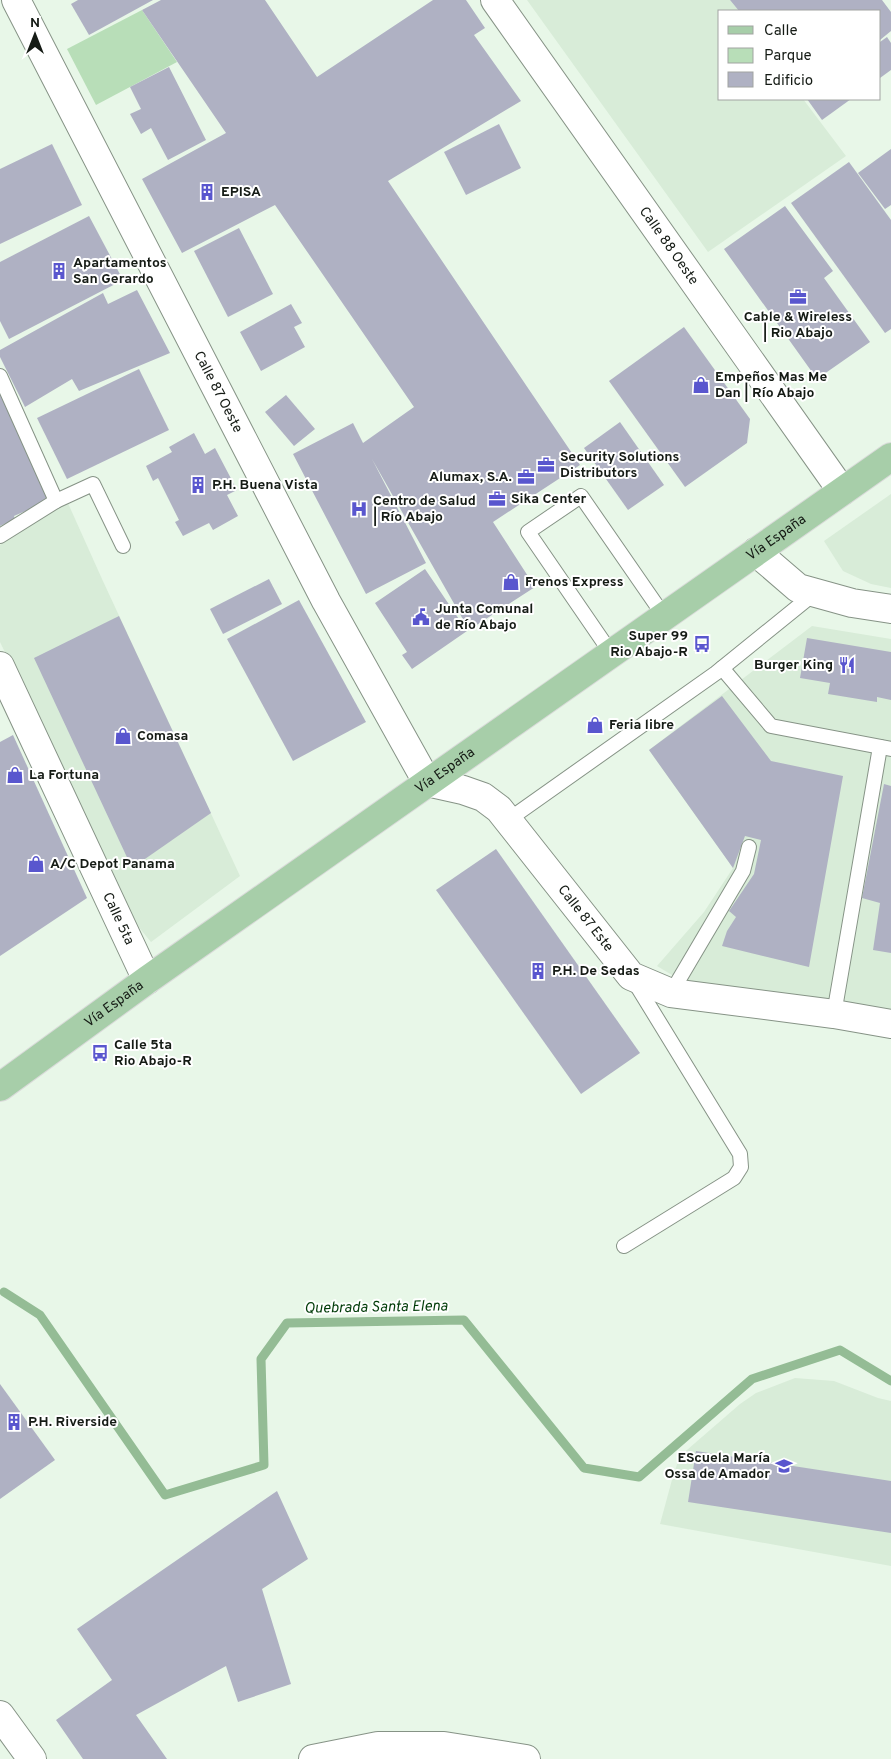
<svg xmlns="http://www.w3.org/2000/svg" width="891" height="1759" viewBox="0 0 891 1759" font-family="Overpass,sans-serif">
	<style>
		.built { fill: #d8ecd8 }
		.green { fill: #b8deb8 }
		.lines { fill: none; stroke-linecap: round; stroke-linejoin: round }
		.stream { stroke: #94bc95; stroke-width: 9 }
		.building { fill: #afb1c3 }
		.lane-casing { stroke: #869386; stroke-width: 16 }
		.street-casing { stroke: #869386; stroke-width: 30 }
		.primary-casing { stroke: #dadbda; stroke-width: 30 }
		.lane { stroke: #fff; stroke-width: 14 }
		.street { stroke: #fff; stroke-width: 28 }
		.primary { stroke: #a7cea9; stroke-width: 28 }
		.labels { text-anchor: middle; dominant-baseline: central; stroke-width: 4; stroke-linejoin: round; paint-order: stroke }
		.poi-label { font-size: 14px; font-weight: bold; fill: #151b15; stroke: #fff; text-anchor: start }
		.street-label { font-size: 14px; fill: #151b15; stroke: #fff }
		.water-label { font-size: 15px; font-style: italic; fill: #003c08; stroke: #fff }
	</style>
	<rect width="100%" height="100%" fill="#e8f7e8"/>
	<g class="built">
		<polygon points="527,0 730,0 739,11 720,11 720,99 803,99 846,156 708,252"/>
		<polygon points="891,494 891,588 871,584 843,571 824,541"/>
		<polygon points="67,501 102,579 240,876 151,942 137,925 0,642 0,545"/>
		<polygon points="812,626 891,639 891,1012 687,984 657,966 704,912 733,868 649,750"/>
		<polygon points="795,1378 834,1381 878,1398 891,1401 891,1566 660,1524 673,1476 680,1456 740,1404 756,1393"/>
	</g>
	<polygon class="green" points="142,10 177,62 96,105 67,49"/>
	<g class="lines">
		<polyline class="stream" points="4,1292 40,1315 165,1495 264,1465 261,1359 287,1323 464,1320 584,1468 639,1477 752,1379 840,1350 891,1381"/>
	</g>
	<g class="building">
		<polygon points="78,0 153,0 89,35 71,4"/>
		<polygon points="161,0 265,0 317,77 433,0 466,0 485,28 474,35 521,101 388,181 580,465 493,522 535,587 469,630 372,459 426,563 366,594 293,454 353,423 363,443 414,407 275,205 182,253 142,179 226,133 142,10"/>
		<polygon points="730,0 882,0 891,12 891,31 880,40 880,11 739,11"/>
		<polygon points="887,37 891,43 891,70 880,78 880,42"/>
		<polygon points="169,67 206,140 168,160 151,128 141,134 130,114 141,109 130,87"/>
		<polygon points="807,99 851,99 822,120"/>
		<polygon points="499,124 521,168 466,195 444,152"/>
		<polygon points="52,144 82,205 0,244 0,169"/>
		<polygon points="891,149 891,205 885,209 858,173"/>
		<polygon points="849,162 891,220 891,329 885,333 791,203"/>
		<polygon points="785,206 833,271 824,278 870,342 817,379 724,249"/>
		<polygon points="89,216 123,280 9,339 0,321 0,262"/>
		<polygon points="239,228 273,294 228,317 194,251"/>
		<polygon points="137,290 170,353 79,391 72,379 25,407 0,357 0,350 103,293 108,304"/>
		<polygon points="291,304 302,323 294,327 305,347 261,371 240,332"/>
		<polygon points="684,327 750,419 747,443 685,487 609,381"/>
		<polygon points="139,369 169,430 67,479 37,418"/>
		<polygon points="0,389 51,500 14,516 15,519 0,526"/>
		<polygon points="286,395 315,429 294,446 265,412"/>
		<polygon points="620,422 664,485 628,510 584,448"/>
		<polygon points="194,433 205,454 215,448 237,490 227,495 238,516 213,530 209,523 183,536 175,522 179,520 158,478 153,481 146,466 172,452 169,447"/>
		<polygon points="425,569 467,631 412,669 402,655 407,652 375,603"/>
		<polygon points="269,579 282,604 223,634 210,609"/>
		<polygon points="299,600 366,722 293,761 227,639"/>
		<polygon points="119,616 211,813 132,868 34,658"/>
		<polygon points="807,638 891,652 891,700 877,697 877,702 828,694 830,683 800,678"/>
		<polygon points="722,696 771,761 843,776 809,967 722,946 727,931 736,917 729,911 754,874 761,840 745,836 733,868 649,750"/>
		<polygon points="13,735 87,898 0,956 0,742"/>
		<polygon points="884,784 891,786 891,953 873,950 880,903 862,898"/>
		<polygon points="496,849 640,1053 581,1094 436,890"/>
		<polygon points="0,1384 55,1460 0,1499"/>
		<polygon points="696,1451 891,1481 891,1533 688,1502"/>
		<polygon points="277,1491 308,1559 262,1589 291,1684 238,1702 226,1666 136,1715 167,1759 83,1759 56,1720 112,1680 77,1629"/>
	</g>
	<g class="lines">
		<g class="lane-casing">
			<g id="lane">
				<polyline points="0,376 56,501 0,536"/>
				<polyline points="56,501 93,484 123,546"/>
				<polyline points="611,653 528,532 581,496 664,616"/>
				<polyline points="722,668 771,726 891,749"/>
				<polyline points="508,820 716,673 816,592"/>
				<polyline points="671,993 743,871 749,847"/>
				<polyline points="834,1014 880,747"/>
				<polyline points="624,1246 734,1178 741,1167 740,1154 634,981"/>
			</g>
		</g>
		<g class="street-casing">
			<g id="street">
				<path id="s1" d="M16 0 326 601 427 782 463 790 483 797 499 809 631 976 671 993 834 1014 891 1024"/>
				<path id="s2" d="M495 0 842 491"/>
				<polyline points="756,552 798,588 852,603 891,609"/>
				<path id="s3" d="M0 666 147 980"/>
				<polyline points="0,1715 32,1759"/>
				<polyline points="313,1759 378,1746 444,1746 526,1759"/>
			</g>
		</g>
		<g class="primary-casing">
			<g id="primary">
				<path id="s4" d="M0 1087 147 980 891 457"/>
			</g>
		</g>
		<use href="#lane" class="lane"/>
		<use href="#street" class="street"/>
		<use href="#primary" class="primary"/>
	</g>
	<defs>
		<g id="building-bare" transform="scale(1.35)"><path d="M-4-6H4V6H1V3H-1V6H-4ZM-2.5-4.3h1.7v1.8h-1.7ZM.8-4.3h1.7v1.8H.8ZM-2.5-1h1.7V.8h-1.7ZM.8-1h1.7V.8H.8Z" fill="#5956ce" stroke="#fff" stroke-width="2.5" paint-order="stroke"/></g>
		<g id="office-bare" transform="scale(1.35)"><path d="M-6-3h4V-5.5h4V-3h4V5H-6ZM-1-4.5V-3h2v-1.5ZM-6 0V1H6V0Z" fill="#5956ce" stroke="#fff" stroke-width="2.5" paint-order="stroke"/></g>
		<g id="shop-bare" transform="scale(1.35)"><path d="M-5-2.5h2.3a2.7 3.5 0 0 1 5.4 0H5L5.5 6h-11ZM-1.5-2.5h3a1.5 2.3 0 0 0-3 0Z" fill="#5956ce" stroke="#fff" stroke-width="2.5" paint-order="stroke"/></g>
		<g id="hospital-bare" transform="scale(1.35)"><path d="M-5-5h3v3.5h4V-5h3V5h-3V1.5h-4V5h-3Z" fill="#5956ce" stroke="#fff" stroke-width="2.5" paint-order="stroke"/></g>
		<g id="civic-bare" transform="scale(1.35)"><path d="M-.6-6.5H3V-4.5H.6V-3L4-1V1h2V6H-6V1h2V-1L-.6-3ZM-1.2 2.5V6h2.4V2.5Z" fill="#5956ce" stroke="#fff" stroke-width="2.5" paint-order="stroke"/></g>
		<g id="bus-bare" transform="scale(1.35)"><path d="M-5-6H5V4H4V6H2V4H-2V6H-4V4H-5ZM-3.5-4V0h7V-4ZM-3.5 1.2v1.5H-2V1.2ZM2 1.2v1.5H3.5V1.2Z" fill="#5956ce" stroke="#fff" stroke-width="2.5" paint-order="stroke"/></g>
		<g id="restaurant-bare" transform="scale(1.35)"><path d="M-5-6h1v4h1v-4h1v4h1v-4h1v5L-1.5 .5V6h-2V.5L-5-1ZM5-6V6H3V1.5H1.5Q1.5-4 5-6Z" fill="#5956ce" stroke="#fff" stroke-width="2.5" paint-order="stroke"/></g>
		<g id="school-bare" transform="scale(1.35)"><path d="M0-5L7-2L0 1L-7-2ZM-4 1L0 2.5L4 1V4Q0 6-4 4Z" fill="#5956ce" stroke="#fff" stroke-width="2.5" paint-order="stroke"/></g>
	</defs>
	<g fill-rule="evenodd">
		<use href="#building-bare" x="207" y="192"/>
		<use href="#building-bare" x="59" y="271"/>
		<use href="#office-bare" x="798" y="297"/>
		<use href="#shop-bare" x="701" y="385"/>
		<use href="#office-bare" x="546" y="465"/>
		<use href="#office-bare" x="526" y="477"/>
		<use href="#building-bare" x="198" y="485"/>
		<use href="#office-bare" x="497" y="499"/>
		<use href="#hospital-bare" x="359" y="509"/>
		<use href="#shop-bare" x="511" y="582"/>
		<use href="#civic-bare" x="421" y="617"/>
		<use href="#bus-bare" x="702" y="644"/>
		<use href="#restaurant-bare" x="847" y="665"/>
		<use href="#shop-bare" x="595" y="725"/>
		<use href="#shop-bare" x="123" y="736"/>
		<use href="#shop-bare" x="15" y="775"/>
		<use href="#shop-bare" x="36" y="864"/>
		<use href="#building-bare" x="538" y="971"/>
		<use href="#bus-bare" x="100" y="1053"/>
		<use href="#building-bare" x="14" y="1422"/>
		<use href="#school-bare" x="784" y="1466"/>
	</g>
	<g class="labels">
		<g class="poi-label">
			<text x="221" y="192">EPISA</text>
			<text x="73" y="263">Apartamentos<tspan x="73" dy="16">San Gerardo</tspan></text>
			<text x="798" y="317" text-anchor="middle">Cable &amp; Wireless<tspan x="798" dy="16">| Rio Abajo</tspan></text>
			<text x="715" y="377">Empeños Mas Me<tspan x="715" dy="16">Dan | Río Abajo</tspan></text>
			<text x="560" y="457">Security Solutions<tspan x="560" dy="16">Distributors</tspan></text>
			<text x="512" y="477" text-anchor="end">Alumax, S.A.</text>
			<text x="212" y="485">P.H. Buena Vista</text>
			<text x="511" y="499">Sika Center</text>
			<text x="373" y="501">Centro de Salud<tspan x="373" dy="16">| Río Abajo</tspan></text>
			<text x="525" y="582">Frenos Express</text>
			<text x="435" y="609">Junta Comunal<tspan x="435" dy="16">de Río Abajo</tspan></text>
			<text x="688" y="636" text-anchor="end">Super 99<tspan x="688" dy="16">Rio Abajo-R</tspan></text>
			<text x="833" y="665" text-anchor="end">Burger King</text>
			<text x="609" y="725">Feria libre</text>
			<text x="137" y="736">Comasa</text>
			<text x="29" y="775">La Fortuna</text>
			<text x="50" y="864">A/C Depot Panama</text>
			<text x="552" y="971">P.H. De Sedas</text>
			<text x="114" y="1045">Calle 5ta<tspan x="114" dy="16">Rio Abajo-R</tspan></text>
			<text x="28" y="1422">P.H. Riverside</text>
			<text x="770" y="1458" text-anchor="end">EScuela María<tspan x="770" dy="16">Ossa de Amador</tspan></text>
		</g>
		<g class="street-label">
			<text stroke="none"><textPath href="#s2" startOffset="301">Calle 88 Oeste</textPath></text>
			<text stroke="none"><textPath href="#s1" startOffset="441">Calle 87 Oeste</textPath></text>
			<text stroke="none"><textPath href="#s4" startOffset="951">Vía España</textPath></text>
			<text stroke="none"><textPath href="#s4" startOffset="546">Vía España</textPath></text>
			<text stroke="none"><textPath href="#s3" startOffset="279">Calle 5ta</textPath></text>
			<text stroke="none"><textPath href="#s1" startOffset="1101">Calle 87 Este</textPath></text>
			<text stroke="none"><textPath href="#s4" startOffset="141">Vía España</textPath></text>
		</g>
		<g class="water-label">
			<text transform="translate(376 1308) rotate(-1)">Quebrada Santa Elena</text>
		</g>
	</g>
	<rect x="718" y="10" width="162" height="90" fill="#ffffff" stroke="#a1a4a1"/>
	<rect x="728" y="26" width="25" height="8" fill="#a7cea9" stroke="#a1a4a1"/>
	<text x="764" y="35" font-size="15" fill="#151b15">Calle</text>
	<rect x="728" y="48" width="25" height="15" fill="#b8deb8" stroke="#a1a4a1"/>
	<text x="764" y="60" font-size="15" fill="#151b15">Parque</text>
	<rect x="728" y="72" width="25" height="15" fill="#afb1c3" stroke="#a1a4a1"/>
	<text x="764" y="85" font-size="15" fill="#151b15">Edificio</text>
	<g transform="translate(35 35)" stroke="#ffffff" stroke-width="4" paint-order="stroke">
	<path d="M0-4L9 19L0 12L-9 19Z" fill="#151b15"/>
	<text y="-8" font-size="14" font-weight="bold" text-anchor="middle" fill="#151b15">N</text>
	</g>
</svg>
